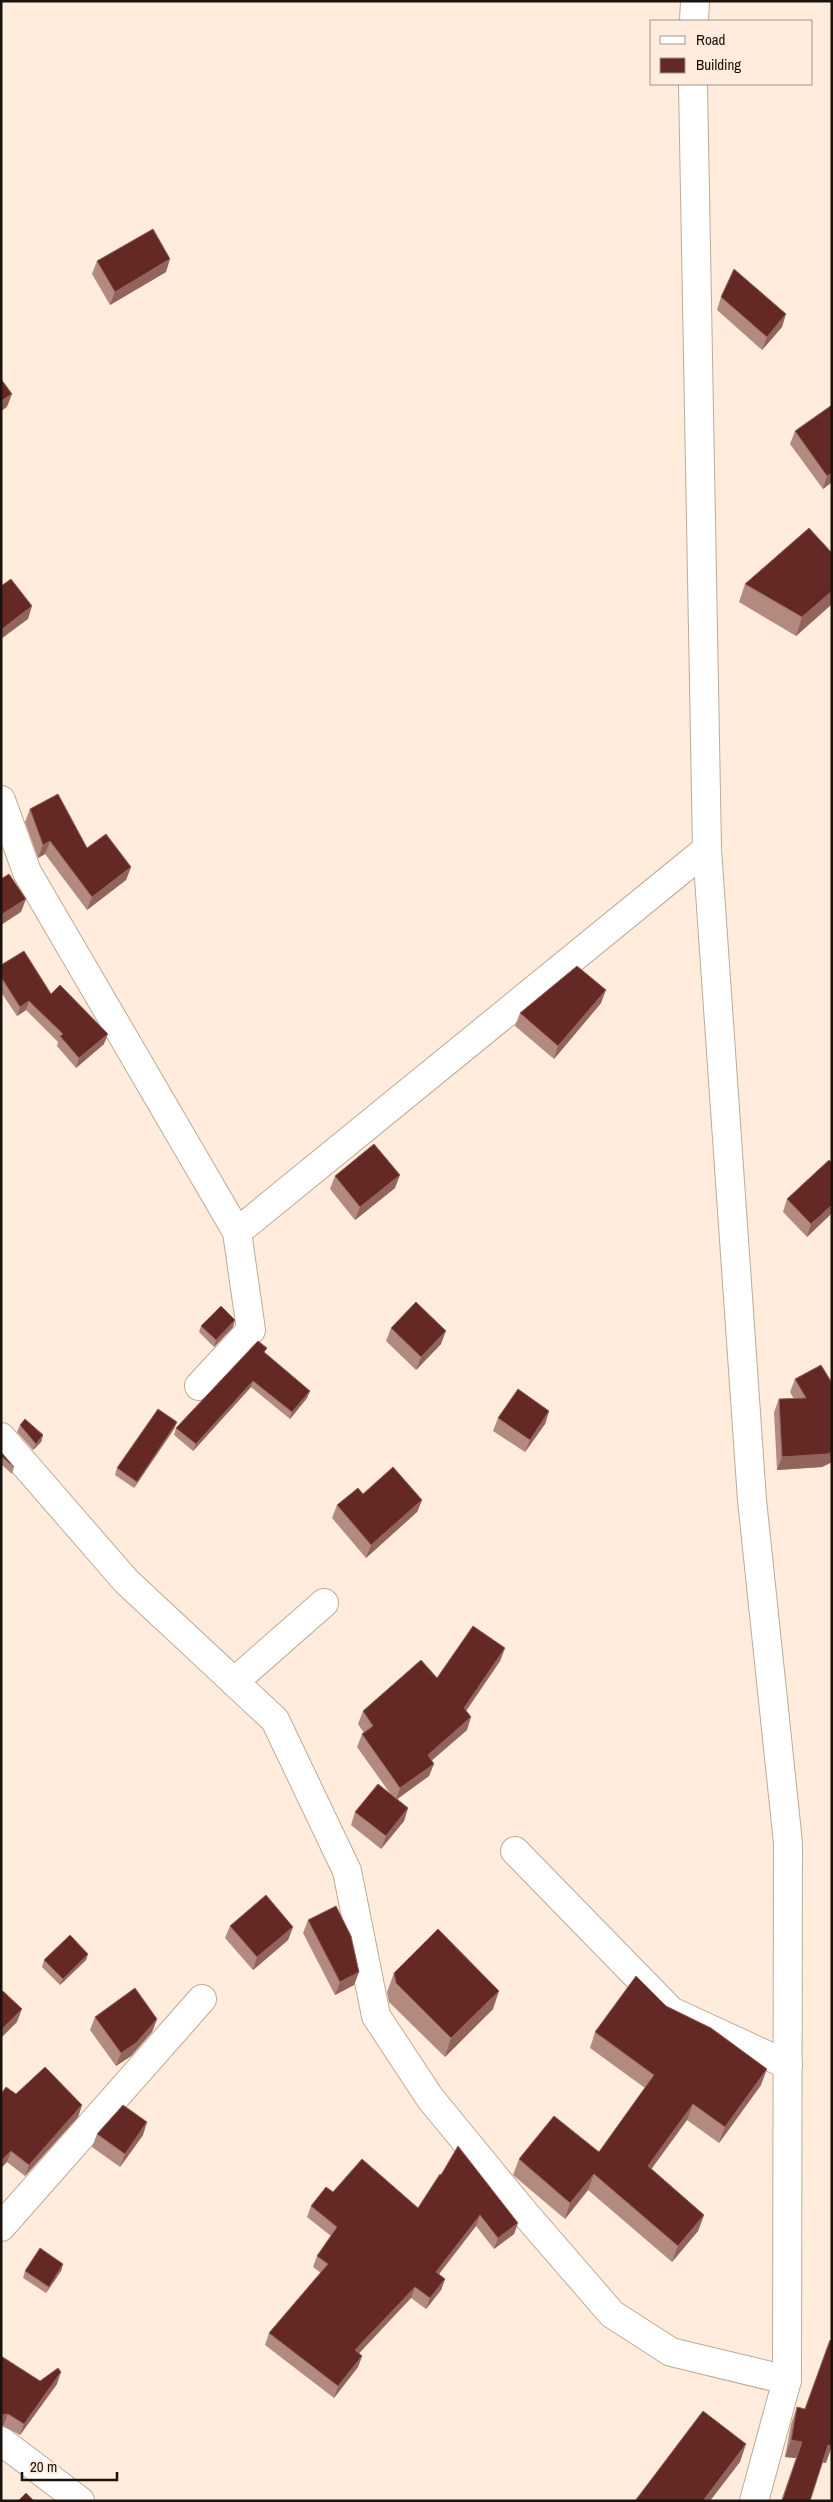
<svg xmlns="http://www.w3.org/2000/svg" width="833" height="2502" viewBox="0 0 833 2502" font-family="'Archivo Narrow',sans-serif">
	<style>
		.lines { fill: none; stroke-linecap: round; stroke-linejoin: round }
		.minor-casing { stroke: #bfaa97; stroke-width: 30 }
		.minor { stroke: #fff; stroke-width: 28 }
		.wall { fill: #b28a80 }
		.shaded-wall { fill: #92645b }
		.building { fill: #642924; stroke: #92645b }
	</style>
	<rect width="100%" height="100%" fill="#ffecdc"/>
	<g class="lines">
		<g class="minor-casing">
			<g id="minor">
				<polyline points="694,21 695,1"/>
				<polyline points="693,84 707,849 752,1500 788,1843 787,2380 754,2501"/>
				<polyline points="1,800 27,872 237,1232 707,849"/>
				<polyline points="199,1386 251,1330 237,1232"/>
				<polyline points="1,1437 126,1581 275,1720 347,1871 376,2016 430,2098 522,2210 612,2314 671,2352 787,2380"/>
				<polyline points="234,1682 324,1603"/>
				<polyline points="515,1851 671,2011 788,2065"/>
				<polyline points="1,2227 202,1999"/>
				<polyline points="1,2441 80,2501"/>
			</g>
		</g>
		<use href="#minor" class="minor"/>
	</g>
	<g class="wall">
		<polygon points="97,261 166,272 110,305 92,274"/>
		<polygon points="721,297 782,327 762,350 717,310"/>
		<polygon points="795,431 832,482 823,489 790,444"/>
		<polygon points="832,553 832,604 796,636 739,602 745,584"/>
		<polygon points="30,809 87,848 131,867 126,880 87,910 45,854 38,858 25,822"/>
		<polygon points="1,965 51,994 104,1044 76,1068 57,1046 58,1042 26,1010 17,1016 1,992"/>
		<polygon points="601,1003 554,1059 515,1026 520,1013"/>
		<polygon points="335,1176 395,1188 355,1220 330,1189"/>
		<polygon points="787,1199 832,1213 807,1237 783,1212"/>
		<polygon points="201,1326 233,1327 214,1347 199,1332"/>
		<polygon points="391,1328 441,1344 416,1370 386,1341"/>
		<polygon points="265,1353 307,1398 290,1419 251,1387 193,1451 174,1435 176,1428"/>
		<polygon points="795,1379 832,1383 832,1462 822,1467 777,1470 774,1412 779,1399 794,1399 790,1392"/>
		<polygon points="549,1411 545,1424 525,1452 493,1431 498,1418"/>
		<polygon points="177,1422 174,1429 134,1488 115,1475 117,1468"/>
		<polygon points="20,1425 43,1435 41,1442 33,1450 17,1432"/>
		<polygon points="1,1452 14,1467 12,1474 1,1464"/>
		<polygon points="363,1494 422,1500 417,1512 366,1558 332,1518 337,1505"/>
		<polygon points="505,1648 500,1661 466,1711 467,1730 431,1761 429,1776 397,1799 408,1808 404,1821 381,1849 351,1825 355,1812 392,1796 357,1747 362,1734 364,1733 358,1724 363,1711"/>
		<polygon points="308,1920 359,1972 354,1985 335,1995 303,1933"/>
		<polygon points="230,1926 293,1927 288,1940 253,1970 225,1938"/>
		<polygon points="88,1954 86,1960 60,1985 42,1967 44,1960"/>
		<polygon points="394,1973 493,2009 445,2057 389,2002 387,1992"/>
		<polygon points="666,2006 761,2085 719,2143 687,2120 651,2169 704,2215 698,2231 672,2262 588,2190 565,2219 513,2175 519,2159 599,2152 645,2088 590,2048 595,2032"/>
		<polygon points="95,2017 157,2019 152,2032 131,2056 116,2066 90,2030"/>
		<polygon points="1,2094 16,2094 82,2105 78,2117 25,2176 7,2162 1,2168"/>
		<polygon points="97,2134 143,2135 120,2167 92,2147"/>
		<polygon points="440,2174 518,2223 514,2234 494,2249 476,2226 439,2274 445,2279 441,2290 426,2309 411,2298 358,2353 362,2356 358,2367 334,2398 265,2345 269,2333 321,2273 313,2267 317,2256 331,2236 307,2217 311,2206 333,2192 418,2208"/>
		<polygon points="63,2264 61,2271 46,2293 23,2278 25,2271"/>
		<polygon points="1,2356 40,2381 57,2384 20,2435 3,2426 1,2426"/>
		<polygon points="797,2407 826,2463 822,2462 810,2501 781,2501 796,2458 785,2457 791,2424"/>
	</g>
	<g class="shaded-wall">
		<polygon points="170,259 166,272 110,305 115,292"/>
		<polygon points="786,314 782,327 762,350 767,337"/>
		<polygon points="12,394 7,407 1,411 1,401"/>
		<polygon points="832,473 832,482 823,489 827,476"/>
		<polygon points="832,591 832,604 796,636 802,617"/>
		<polygon points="32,606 28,619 1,639 1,630"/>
		<polygon points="50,841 45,854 38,858 43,845"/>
		<polygon points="131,867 126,880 87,910 92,897"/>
		<polygon points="26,899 21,912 1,925 1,915"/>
		<polygon points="606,990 601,1003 554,1059 558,1046"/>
		<polygon points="29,1001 26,1010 17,1016 20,1007"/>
		<polygon points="108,1034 104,1044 76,1068 79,1058"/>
		<polygon points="400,1175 395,1188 355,1220 360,1207"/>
		<polygon points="832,1205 832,1213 807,1237 811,1224"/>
		<polygon points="235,1320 233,1327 214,1347 216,1340"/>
		<polygon points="446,1331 441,1344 416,1370 421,1357"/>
		<polygon points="253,1381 251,1387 193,1451 196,1444"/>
		<polygon points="310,1391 307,1398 290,1419 292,1412"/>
		<polygon points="549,1411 545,1424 525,1452 530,1440"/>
		<polygon points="177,1422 174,1429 134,1488 137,1482"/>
		<polygon points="43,1435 41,1442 33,1450 36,1444"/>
		<polygon points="832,1452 832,1462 822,1467 777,1470 782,1457"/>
		<polygon points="422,1500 417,1512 366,1558 371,1545"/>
		<polygon points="505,1648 500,1661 459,1721 464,1708"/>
		<polygon points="471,1717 467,1730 423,1768 428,1755"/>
		<polygon points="434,1764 429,1776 396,1800 400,1788"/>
		<polygon points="408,1808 404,1821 381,1849 386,1836"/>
		<polygon points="293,1927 288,1940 253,1970 257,1957"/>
		<polygon points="88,1954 86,1960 60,1985 63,1979"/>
		<polygon points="359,1972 354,1985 335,1995 340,1982"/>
		<polygon points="499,1991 493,2009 445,2057 451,2038"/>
		<polygon points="22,2009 17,2022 1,2038 1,2030"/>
		<polygon points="157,2019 152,2032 131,2056 116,2066 121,2053"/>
		<polygon points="767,2069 761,2085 719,2143 725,2127"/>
		<polygon points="693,2104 687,2120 642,2182 648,2166"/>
		<polygon points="82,2105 78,2117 25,2176 29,2165"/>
		<polygon points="147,2122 143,2135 120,2167 125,2154"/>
		<polygon points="11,2151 7,2162 1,2168 1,2161"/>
		<polygon points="594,2174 588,2190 565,2219 570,2203"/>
		<polygon points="480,2215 476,2226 432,2283 436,2272"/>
		<polygon points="704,2215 698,2231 672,2262 678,2246"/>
		<polygon points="518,2223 514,2234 494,2249 498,2238"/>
		<polygon points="63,2264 61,2271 46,2293 49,2287"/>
		<polygon points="445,2279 441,2290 426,2309 430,2298"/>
		<polygon points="415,2287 411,2298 351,2362 355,2350"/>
		<polygon points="362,2356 358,2367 334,2398 338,2386"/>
		<polygon points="61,2372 57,2384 20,2435 24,2424"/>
		<polygon points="8,2414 3,2426 1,2426 1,2415"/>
		<polygon points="791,2440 802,2442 796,2458 785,2457"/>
		<polygon points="746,2444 740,2462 710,2501 703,2501"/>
		<polygon points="828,2445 832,2446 826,2463 821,2462"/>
	</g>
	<g class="building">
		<polygon points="153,229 170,259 115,292 97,261"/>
		<polygon points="734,269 786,314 767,337 721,297"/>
		<polygon points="1,379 12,394 1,401"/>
		<polygon points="832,405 832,473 827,476 795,431"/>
		<polygon points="809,528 832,553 832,591 802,617 745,584"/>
		<polygon points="11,579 32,606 1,630 1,586"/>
		<polygon points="58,794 87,848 106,834 131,867 92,897 50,841 43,845 30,809"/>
		<polygon points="9,874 26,899 1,915 1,879"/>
		<polygon points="24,951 51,994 60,985 108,1034 79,1058 60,1036 63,1034 29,1001 20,1007 1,977 1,965"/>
		<polygon points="577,966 606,990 558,1046 520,1013"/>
		<polygon points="374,1144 400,1175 360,1207 335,1176"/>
		<polygon points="829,1160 832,1163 832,1205 811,1224 787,1199"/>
		<polygon points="416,1302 446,1331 421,1357 391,1328"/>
		<polygon points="221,1306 235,1320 216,1340 201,1326"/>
		<polygon points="258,1341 267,1348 264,1352 310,1391 292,1412 253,1381 196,1444 176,1428"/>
		<polygon points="821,1365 832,1383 832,1452 827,1454 782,1457 779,1399 806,1398 795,1379"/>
		<polygon points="518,1389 549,1411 530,1440 498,1418"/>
		<polygon points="158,1409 177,1422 137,1482 117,1468"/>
		<polygon points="25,1419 43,1435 36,1444 20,1425"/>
		<polygon points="1,1452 14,1467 1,1456"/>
		<polygon points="393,1467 422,1500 371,1545 337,1505 358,1488 363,1494"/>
		<polygon points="473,1626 505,1648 464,1708 471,1717 428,1755 434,1764 400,1788 362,1734 373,1726 363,1711 421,1660 437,1678"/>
		<polygon points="378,1784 408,1808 386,1836 355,1812"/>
		<polygon points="266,1895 293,1927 257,1957 230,1926"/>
		<polygon points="336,1906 351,1936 359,1972 340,1982 308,1920"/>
		<polygon points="438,1929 499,1991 451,2038 396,1983 394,1973"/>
		<polygon points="70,1935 88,1954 63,1979 44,1960"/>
		<polygon points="636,1976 666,2006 711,2028 767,2069 725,2127 693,2104 648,2166 704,2215 678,2246 594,2174 570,2203 519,2159 554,2116 599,2152 654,2075 595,2032"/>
		<polygon points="135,1988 157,2019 136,2043 121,2053 95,2017"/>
		<polygon points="3,1991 22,2009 1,2030 1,1993"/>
		<polygon points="45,2067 82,2105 29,2165 11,2151 1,2161 1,2094 6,2087 16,2094"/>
		<polygon points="123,2105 147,2122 125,2154 97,2134"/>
		<polygon points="458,2146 518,2223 498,2238 480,2215 436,2272 445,2279 430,2298 415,2287 355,2350 362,2356 338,2386 269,2333 328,2264 317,2256 337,2227 311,2206 326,2187 333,2192 362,2159 418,2208 440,2174 441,2175"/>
		<polygon points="40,2248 63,2264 49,2287 25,2271"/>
		<polygon points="830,2340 832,2341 832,2446 828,2445 810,2501 782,2501 802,2442 791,2440 797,2407 805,2409"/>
		<polygon points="1,2356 40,2381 58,2368 61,2372 24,2424 8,2414 1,2415 1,2388 2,2386 1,2386"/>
		<polygon points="703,2411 746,2444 703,2501 635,2501"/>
		<polygon points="26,2493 34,2501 18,2501"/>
	</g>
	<rect width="833" height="2502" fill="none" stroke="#1a120c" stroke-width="5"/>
	<rect x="650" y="20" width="162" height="65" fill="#ffecdc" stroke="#a39589"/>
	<rect x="660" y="36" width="25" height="8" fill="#ffffff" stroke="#a39589"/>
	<text x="696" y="45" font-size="15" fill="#1a120c">Road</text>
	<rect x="660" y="58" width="25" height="15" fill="#642924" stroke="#a39589"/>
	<text x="696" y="70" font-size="15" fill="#1a120c">Building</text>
	<path d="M22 2472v8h95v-8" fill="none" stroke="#1a120c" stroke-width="2.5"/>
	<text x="30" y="2472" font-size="15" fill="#1a120c" stroke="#ffecdc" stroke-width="4" paint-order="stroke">20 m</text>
</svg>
